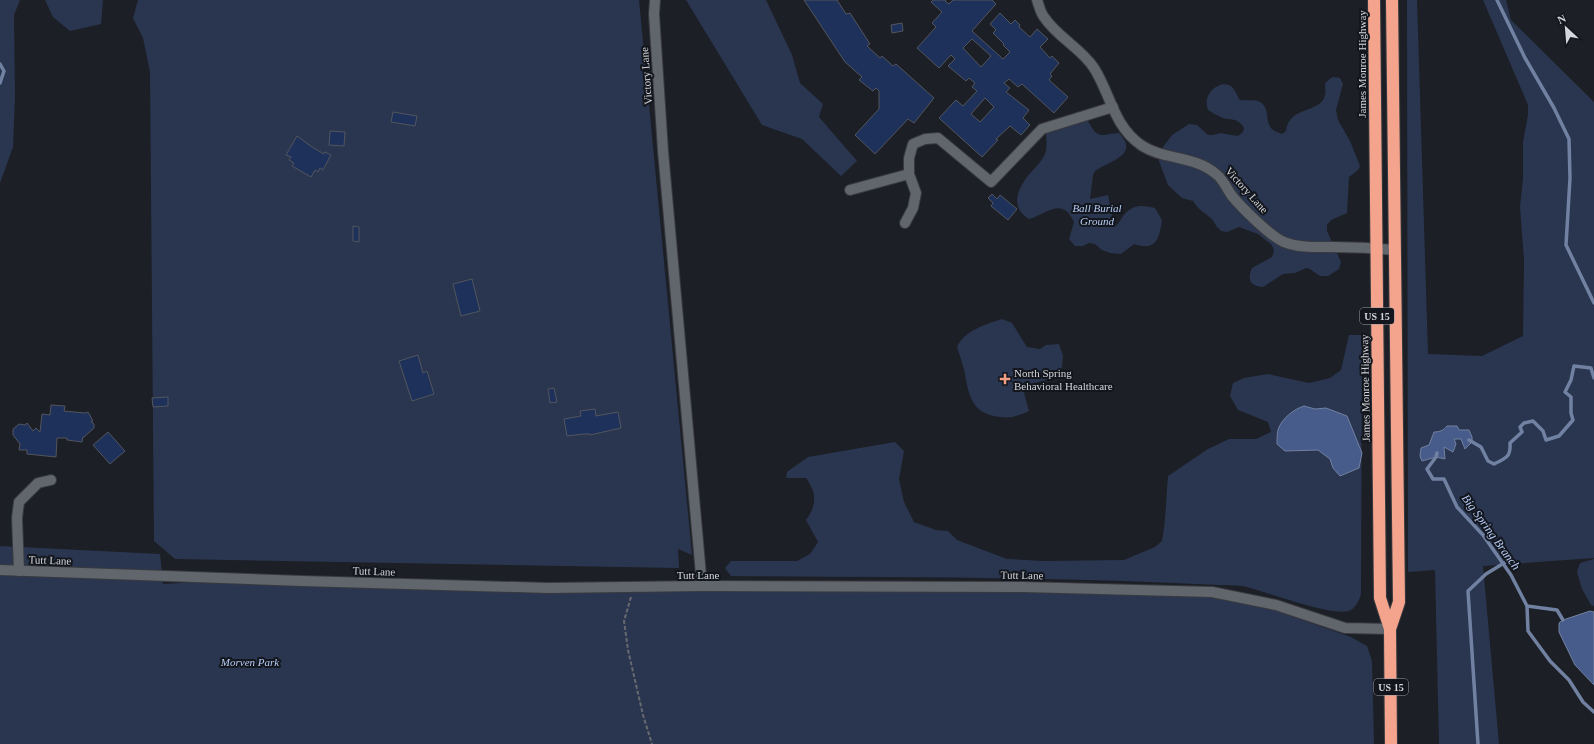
<svg xmlns="http://www.w3.org/2000/svg" width="1594" height="744" viewBox="0 0 1594 744" font-family="'Times New Roman',serif">
	<style>
		.green { fill: #2a3650 }
		.water { fill: #475c8a; stroke: #7181a2 }
		.lines { fill: none; stroke-linecap: round; stroke-linejoin: round }
		.stream { stroke: #7181a2; stroke-width: 3.5 }
		.building { fill: #1e315b; stroke: #52555d; fill-rule: evenodd }
		.minor-casing { stroke: #383a3f; stroke-width: 12 }
		.highway-casing { stroke: #383a3f; stroke-width: 14 }
		.path { stroke: #67696f; stroke-width: 2; stroke-dasharray: 4 2; stroke-linecap: butt }
		.minor { stroke: #61656c; stroke-width: 10 }
		.highway { stroke: #f4a48d; stroke-width: 12 }
		.poi-dot { fill: #f49f86; stroke: #13161c; stroke-width: 1.5 }
		.labels { text-anchor: middle; dominant-baseline: central; stroke-width: 4; stroke-linejoin: round; paint-order: stroke }
		.shield { fill: #13161c; stroke: #9a9ca2; stroke-width: 1 }
		.shield-label { font-size: 10px; font-weight: bold; fill: #d4d6db }
		.street-label { font-size: 11px; fill: #d4d6db; stroke: #13161c }
		.park-label { font-size: 11px; font-style: italic; fill: #b7cdf9; stroke: #13161c }
		.poi-label { font-size: 11px; fill: #d4d6db; stroke: #13161c; text-anchor: start }
		.water-label { font-size: 12px; font-style: italic; fill: #b3c8f4; stroke: #13161c }
	</style>
	<rect width="100%" height="100%" fill="#1c1f25"/>
	<g class="green">
		<polygon points="0,0 20,0 14,15 15,97 13,147 0,183"/>
		<polygon points="45,0 103,0 101,24 70,31 53,17"/>
		<polygon points="138,0 639,0 692,555 678,549 679,568 175,559 154,541 150,72 143,38 133,18"/>
		<polygon points="686,0 766,0 792,55 800,83 823,104 819,117 857,161 841,176 802,139 762,125"/>
		<polygon points="1407,0 1417,0 1428,354 1482,356 1523,336 1524,260 1520,207 1523,179 1523,142 1528,115 1528,105 1483,0 1506,0 1511,20 1594,102 1594,558 1483,566 1499,744 1439,744 1435,570 1408,572"/>
		<path d="M1334 77 1340 78 1343 84 1336 110 1338 120 1350 141 1360 166 1358 170 1349 177 1347 213 1331 220 1327 225V231L1341 262 1339 269 1328 276H1320L1310 269 1306 268 1295 273 1283 274 1263 287C1250 286 1247 280 1252 268L1272 257 1274 251 1272 245 1258 234 1239 227 1227 232 1221 231 1217 227 1212 219 1198 208 1193 201 1182 198 1168 185 1159 161 1163 147 1172 135 1189 124 1197 125 1208 135H1213L1220 133 1238 136 1243 132 1244 128C1237 117 1233 121 1223 118 1218 116 1213 113 1208 110 1201 92 1223 78 1232 87 1236 91 1237 96 1240 100 1246 101 1255 99 1260 102 1270 108 1265 120 1271 128 1273 131 1278 132 1282 134L1286 131C1289 105 1321 114 1325 95 1326 92 1325 87 1325 83L1331 78Z"/>
		<path d="M1083 119 1088 121C1099 141 1100 134 1119 133 1140 155 1110 161 1095 171L1093 175 1090 199 1108 195 1114 227C1119 224 1120 220 1124 215 1133 204 1142 205 1155 208L1162 220C1159 240 1156 251 1134 244L1121 254 1110 253 1102 250 1095 244 1089 243 1083 246H1075L1069 239 1074 222C1062 196 1047 214 1029 219 1011 208 1016 192 1027 177 1032 170 1040 164 1044 156 1048 148 1046 140 1046 132Z"/>
		<path d="M1002 319 1012 323 1027 347 1040 349 1046 345 1059 344 1063 356 1062 367 1051 379 1034 383 1024 393 1029 411C1017 417 1007 419 994 416 972 412 968 393 965 374 963 365 960 356 957 347 964 331 986 324 1002 319Z"/>
		<path d="M1349 335H1362L1361 594C1359 600 1357 606 1351 610 1335 619 1263 590 1242 586 1234 585 1226 585 1219 585 1057 576 893 578 731 576L725 568 731 561H797L810 554 818 542 806 520C817 505 817 493 806 478H786L787 472 808 457 895 442 904 451 899 479 904 502 914 522 936 530 948 531 957 540 1007 559 1044 561 1124 560 1155 547 1162 541C1166 520 1166 498 1168 476L1208 449 1229 439H1256L1271 432 1268 422 1238 410 1230 396 1233 383 1244 378 1268 374 1309 383 1330 378 1341 370Z"/>
		<polygon points="0,546 160,554 163,584 256,579 1216,590 1351,637 1367,646 1372,661 1374,744 0,744"/>
		<polygon points="1594,559 1594,606 1591,605 1582,589 1577,572 1580,563"/>
	</g>
	<g class="water">
		<path d="M1304 406 1315 409 1326 408 1347 416 1362 453 1359 468 1340 476 1333 468 1330 459 1318 450 1285 451 1277 444C1277 439 1277 434 1278 430 1281 419 1294 409 1304 406Z"/>
		<path d="M1447 426H1457L1459 430H1469L1472 437V442L1465 449 1461 439H1454L1456 444 1453 452 1444 447 1445 459 1436 457 1422 461 1420 456 1421 448 1429 445 1434 432C1440 432 1444 430 1447 426Z"/>
		<polygon points="1590,611 1594,612 1594,685 1575,665 1559,632 1559,623 1563,620"/>
	</g>
	<g class="lines">
		<g class="stream">
			<polyline points="1497,0 1525,58 1554,108 1569,139 1570,178 1566,245 1594,303"/>
			<polyline points="0,64 4,71 0,83"/>
			<path d="M1469 440 1481 447 1488 461 1494 464C1506 458 1511 457 1510 443L1522 432 1520 427 1524 423 1533 421 1543 431 1546 440 1559 436 1573 420 1571 413V397L1565 392 1571 380 1574 366 1591 368 1594 378"/>
			<polyline points="1437,453 1436,457 1427,469 1433,479 1444,479 1457,507 1483,535 1511,575 1527,606 1528,631 1550,661 1569,680 1583,702 1594,712"/>
			<polyline points="1527,606 1557,610 1563,620"/>
			<polyline points="1478,744 1468,591 1486,574 1504,563"/>
		</g>
	</g>
	<g class="building">
		<polygon points="804,0 837,0 846,14 850,13 870,44 867,46 880,58 882,56 893,66 896,64 934,98 914,123 908,119 875,154 855,135 879,109 879,91 876,88 873,91 859,80 862,77 845,62"/>
		<path d="M933 0H946L945 1 949 4 953 0H992L996 4 972 31 1003 59 1010 52 1003 45 1004 44 993 33 996 30 990 24 1000 13 1011 24 1015 20 1020 25 1019 27 1030 37 1037 29 1048 39 1040 47 1050 58 1052 56 1059 63 1050 74 1052 76 1049 80 1068 97 1054 113 1022 84 1018 87 1009 79 1004 83 1010 88 1006 92 1029 110 1023 118 1030 125 1021 135 1010 126 996 139 998 140 982 157 939 118 956 100 963 106 977 91 972 87 975 83 969 78 966 81 948 66 955 59 951 55 939 68 917 48 936 27 932 23 942 12 931 2ZM972 39 991 56 981 67 963 48ZM985 98 994 107 980 122 971 114Z"/>
		<polygon points="902,23 903,31 892,33 891,25"/>
		<polygon points="393,112 417,116 415,126 391,122"/>
		<polygon points="330,131 345,132 344,146 329,145"/>
		<polygon points="297,136 312,147 324,154 325,152 331,155 323,170 320,168 318,172 315,170 311,177 292,166 294,163 289,160 291,157 286,155"/>
		<polygon points="992,194 997,199 1000,195 1017,209 1008,220 991,206 993,203 988,198"/>
		<polygon points="353,226 359,227 359,242 353,241"/>
		<polygon points="472,279 480,311 461,316 453,284"/>
		<polygon points="418,355 423,373 427,371 434,394 412,401 399,361"/>
		<polygon points="554,388 557,402 550,403 548,389"/>
		<polygon points="168,397 168,406 153,407 152,398"/>
		<polygon points="51,405 65,406 64,411 85,413 88,412 93,421 91,422 94,424 94,428 84,437 83,437 82,442 67,440 67,438 57,438 56,457 27,454 27,450 19,450 20,444 13,435 13,429 19,424 25,425 27,423 33,431 36,428 40,432 42,414 50,415"/>
		<polygon points="595,409 596,416 618,412 621,428 590,435 590,434 583,434 567,436 564,419 581,416 580,411"/>
		<polygon points="108,432 125,451 110,464 93,445"/>
	</g>
	<g class="lines">
		<g class="minor-casing">
			<g id="minor">
				<polyline points="655,0 654,14 663,151 702,586"/>
				<path d="M1037 0C1039 5 1040 12 1044 17 1057 37 1081 48 1094 68 1111 95 1113 125 1141 145 1163 160 1194 155 1216 174 1223 179 1227 189 1232 196 1241 207 1271 237 1284 242 1299 248 1316 247 1332 247 1353 247 1374 248 1395 250"/>
				<polyline points="850,190 909,174 909,158 913,144 925,139 938,138 991,182 1042,129 1113,107"/>
				<polyline points="905,223 913,208 916,193 909,174"/>
				<polyline points="0,570 302,581 548,588 702,586 1023,587 1212,592 1276,605 1345,628 1390,629"/>
				<polyline points="19,571 17,518 19,502 38,483 51,480"/>
			</g>
		</g>
		<g class="highway-casing">
			<g id="highway">
				<polyline points="1374,0 1380,598 1390,629 1391,744"/>
				<polyline points="1390,629 1399,602 1392,0"/>
			</g>
		</g>
		<polyline class="path" points="631,597 624,621 628,650 643,715 652,744"/>
		<use href="#minor" class="minor"/>
		<use href="#highway" class="highway"/>
	</g>
	<path class="poi-dot" d="M1003 373h4v4h4v4h-4v4h-4v-4h-4v-4h4z"/>
	<g class="labels">
		<g class="shield">
			<rect x="1360" y="308" width="34" height="16" rx="3"/>
			<rect x="1374" y="679" width="34" height="16" rx="3"/>
		</g>
		<g class="shield-label">
			<text x="1377" y="316">US 15</text>
			<text x="1391" y="687">US 15</text>
		</g>
		<g class="street-label">
			<text transform="translate(1362 64) rotate(-90)">James Monroe Highway</text>
			<text transform="translate(646 76) rotate(-94)">Victory Lane</text>
			<text transform="translate(1247 190) rotate(48)">Victory Lane</text>
			<text transform="translate(1365 388) rotate(-91)">James Monroe Highway</text>
			<text transform="translate(50 560) rotate(2)">Tutt Lane</text>
			<text transform="translate(374 571) rotate(2)">Tutt Lane</text>
			<text x="698" y="575">Tutt Lane</text>
			<text transform="translate(1022 575) rotate(1)">Tutt Lane</text>
		</g>
		<g class="park-label">
			<text x="1097" y="208">Ball Burial<tspan x="1097" dy="13">Ground</tspan></text>
			<text x="250" y="662">Morven Park</text>
		</g>
		<g class="poi-label">
			<text x="1014" y="373">North Spring<tspan x="1014" dy="13">Behavioral Healthcare</tspan></text>
		</g>
		<g class="water-label">
			<text transform="translate(1491 532) rotate(54)">Big Spring Branch</text>
		</g>
	</g>
	<g transform="translate(1566 28) rotate(334)" stroke="#13161c" stroke-width="3" paint-order="stroke">
	<path d="M0-3L7 15L0 10L-7 15Z" fill="#d4d6db"/>
	<text y="-6" font-size="11" font-weight="bold" text-anchor="middle" fill="#d4d6db">N</text>
	</g>
</svg>
